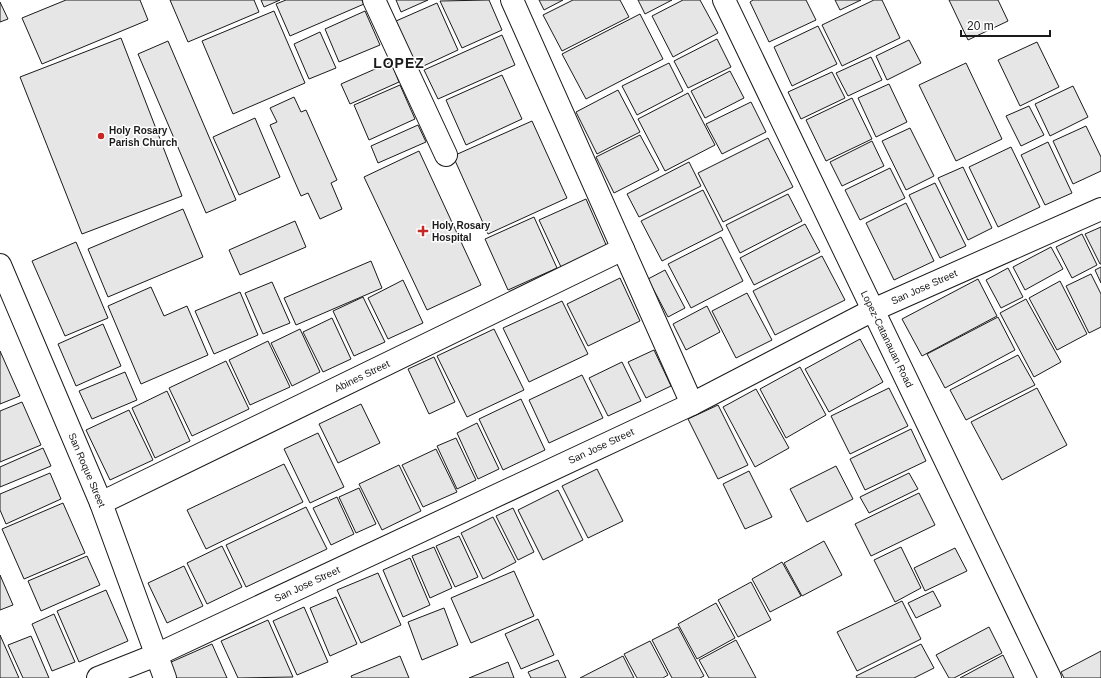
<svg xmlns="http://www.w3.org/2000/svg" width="1101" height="678" viewBox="0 0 1101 678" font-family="Arial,sans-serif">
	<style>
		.building { fill: #e6e6e6; stroke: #1a1a1a }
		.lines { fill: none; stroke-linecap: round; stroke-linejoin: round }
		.street-casing { stroke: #1a1a1a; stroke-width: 24 }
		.secondary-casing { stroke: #1a1a1a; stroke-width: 24 }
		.street { stroke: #fff; stroke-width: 22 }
		.secondary { stroke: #fff; stroke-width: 22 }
		.poi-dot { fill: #c62828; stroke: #fff; stroke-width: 1.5 }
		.labels { text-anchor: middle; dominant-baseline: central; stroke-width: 3; stroke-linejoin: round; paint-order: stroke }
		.poi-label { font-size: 10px; font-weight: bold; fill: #1a1a1a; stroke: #fff; text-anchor: start }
		.street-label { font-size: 10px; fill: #1a1a1a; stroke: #fff }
		.district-label { font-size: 14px; font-weight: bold; letter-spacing: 1px; fill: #1a1a1a; stroke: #fff }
	</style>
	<rect width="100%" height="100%" fill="#fff"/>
	<g class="building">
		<polygon points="66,0 140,0 148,20 42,64 22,18"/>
		<polygon points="170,0 254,0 259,12 188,42"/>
		<polygon points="261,0 280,0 264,7"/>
		<polygon points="286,0 362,0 364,4 290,36 276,4"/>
		<polygon points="396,0 428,0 401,12"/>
		<polygon points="489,0 502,30 462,48 440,1"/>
		<polygon points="539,0 563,0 544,10"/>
		<polygon points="573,0 620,0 629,17 562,51 543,15"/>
		<polygon points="638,0 672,0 645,14"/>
		<polygon points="683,0 700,0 718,33 673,57 652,16"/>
		<polygon points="753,0 806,0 816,20 769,42 750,2"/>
		<polygon points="835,0 861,0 840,10"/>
		<polygon points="874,0 882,0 900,38 842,66 822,25"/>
		<polygon points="949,0 998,0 1008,21 968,40"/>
		<polygon points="0,2 8,19 0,22"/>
		<polygon points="437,3 458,50 417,69 396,21"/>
		<polygon points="274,11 305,83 233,114 202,41"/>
		<polygon points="365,11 380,45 339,62 325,29"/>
		<polygon points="640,14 663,59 586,99 562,54"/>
		<polygon points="818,26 837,64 792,86 774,47"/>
		<polygon points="320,32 336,68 309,79 294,44"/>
		<polygon points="502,35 515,65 438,99 424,70"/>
		<polygon points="121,38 182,196 82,234 20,77"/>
		<polygon points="717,39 731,67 688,88 674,61"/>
		<polygon points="909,40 921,63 887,80 876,56"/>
		<polygon points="168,41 236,200 206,213 138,54"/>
		<polygon points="1037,42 1059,87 1020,106 998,60"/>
		<polygon points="871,57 882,80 848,96 836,73"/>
		<polygon points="391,62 399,82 350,104 341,84"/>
		<polygon points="669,63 683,91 637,115 622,86"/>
		<polygon points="966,63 1002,139 956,161 919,85"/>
		<polygon points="730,71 744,98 705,118 691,91"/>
		<polygon points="832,72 845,98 801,119 788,92"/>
		<polygon points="502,75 522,119 466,145 446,100"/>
		<polygon points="889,84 907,122 876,137 858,98"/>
		<polygon points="400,85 415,119 369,140 354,105"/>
		<polygon points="1073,86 1088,117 1050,136 1035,104"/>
		<polygon points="618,90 640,132 597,154 576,112"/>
		<polygon points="688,93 715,145 665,171 638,119"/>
		<polygon points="294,97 301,112 306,110 337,180 331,183 342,209 320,219 308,193 301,196 270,125 277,122 270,108"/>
		<polygon points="852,98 872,139 826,161 806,120"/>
		<polygon points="751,102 766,132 722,154 706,124"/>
		<polygon points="1029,106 1044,135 1021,146 1006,116"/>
		<polygon points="255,118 280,177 239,195 213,137"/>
		<polygon points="532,121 567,198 488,234 453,156"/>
		<polygon points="418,125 426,142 378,163 371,146"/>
		<polygon points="1086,126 1101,157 1101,171 1073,184 1053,141"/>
		<polygon points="910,128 934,176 906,190 882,141"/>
		<polygon points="640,135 659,170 614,193 596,157"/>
		<polygon points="768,138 793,187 723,222 698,173"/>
		<polygon points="872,141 884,166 842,186 830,162"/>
		<polygon points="1048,142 1072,193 1045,205 1021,155"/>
		<polygon points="1011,147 1040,207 998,227 969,167"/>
		<polygon points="419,151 481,285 427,310 364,177"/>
		<polygon points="689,162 701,186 639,217 627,194"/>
		<polygon points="963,167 992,228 968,240 938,178"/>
		<polygon points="890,168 905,198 860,220 845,190"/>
		<polygon points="935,183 966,246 940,258 909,195"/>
		<polygon points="703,190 723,230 662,261 641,221"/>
		<polygon points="788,194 802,221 740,253 726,225"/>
		<polygon points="586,199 607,247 561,267 539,220"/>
		<polygon points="906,203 934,261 894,280 866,223"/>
		<polygon points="183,209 203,257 108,297 88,249"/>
		<polygon points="534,217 557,268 508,290 485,239"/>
		<polygon points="295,221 306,247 240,275 229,250"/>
		<polygon points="805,224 820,252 754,285 740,258"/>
		<polygon points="1101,227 1101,264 1100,264 1085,234"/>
		<polygon points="1082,234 1097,265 1072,278 1056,247"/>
		<polygon points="721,237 743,281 691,308 668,264"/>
		<polygon points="76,242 108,318 65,336 32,261"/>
		<polygon points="1051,247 1063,269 1025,290 1013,267"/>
		<polygon points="822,256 845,300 775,335 753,291"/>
		<polygon points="371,261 382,288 296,325 284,298"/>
		<polygon points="1101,267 1101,283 1095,270"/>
		<polygon points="1008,268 1023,297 1001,308 986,280"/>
		<polygon points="665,270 685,308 668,317 648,279"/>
		<polygon points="1091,274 1101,294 1101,327 1089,333 1066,286"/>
		<polygon points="620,278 640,321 588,346 567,304"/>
		<polygon points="978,279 997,316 922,356 902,319"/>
		<polygon points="403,280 423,323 388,339 368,298"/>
		<polygon points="1060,281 1087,334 1057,350 1029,298"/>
		<polygon points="272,282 290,323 263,334 245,293"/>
		<polygon points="151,287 164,316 187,306 208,355 141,384 108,306"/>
		<polygon points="240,292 258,335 214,354 195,311"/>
		<polygon points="747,293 772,340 736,358 712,311"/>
		<polygon points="363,297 385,342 354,356 333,311"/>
		<polygon points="1026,299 1061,362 1034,377 1000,313"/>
		<polygon points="562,301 588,354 529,382 503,328"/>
		<polygon points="707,306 720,332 686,350 673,324"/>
		<polygon points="998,317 1015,350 945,388 927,354"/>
		<polygon points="332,318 351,359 323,372 303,332"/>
		<polygon points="103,324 121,366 76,386 58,344"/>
		<polygon points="300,329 320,372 292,386 271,343"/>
		<polygon points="494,329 524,390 467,417 437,356"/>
		<polygon points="860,339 883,382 829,412 805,369"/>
		<polygon points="268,341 290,387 250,405 229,360"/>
		<polygon points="654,350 671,386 646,398 628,362"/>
		<polygon points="0,351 20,396 0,404"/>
		<polygon points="1018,355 1035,385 966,420 950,390"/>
		<polygon points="434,357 455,402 429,414 408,369"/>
		<polygon points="226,361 249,409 192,436 169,388"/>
		<polygon points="622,362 641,401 608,416 589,378"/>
		<polygon points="800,367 826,415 786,438 760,389"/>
		<polygon points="125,372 137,400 92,419 79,391"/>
		<polygon points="582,375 603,418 549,443 529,400"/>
		<polygon points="889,388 908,426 850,454 831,416"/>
		<polygon points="1037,388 1067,445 1002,480 971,422"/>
		<polygon points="756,389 789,448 755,467 723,407"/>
		<polygon points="167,391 190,441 155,458 132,408"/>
		<polygon points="521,399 545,450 503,470 479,419"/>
		<polygon points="22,402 41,445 0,462 0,411"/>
		<polygon points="361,404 380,443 338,463 319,424"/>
		<polygon points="718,405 748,465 718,479 688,419"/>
		<polygon points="129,410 153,460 110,480 86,430"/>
		<polygon points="477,423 499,469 478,479 457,433"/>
		<polygon points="911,429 926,461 865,490 850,459"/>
		<polygon points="318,433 344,487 310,503 284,449"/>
		<polygon points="456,438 476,480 457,489 437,446"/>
		<polygon points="43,448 51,466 0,487 0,467"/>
		<polygon points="436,449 457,492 423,507 402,465"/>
		<polygon points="284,464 303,502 206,549 187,510"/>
		<polygon points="399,465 421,511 382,530 359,484"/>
		<polygon points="836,466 853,499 807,522 790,489"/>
		<polygon points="597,469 623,521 588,538 562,486"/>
		<polygon points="749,471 772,517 745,529 723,484"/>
		<polygon points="50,473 61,499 6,524 0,510 0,494"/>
		<polygon points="909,473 918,489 869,513 860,497"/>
		<polygon points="359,488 376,524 356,533 339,497"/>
		<polygon points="558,490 583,540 543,560 518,510"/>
		<polygon points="919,493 935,525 871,556 855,524"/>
		<polygon points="337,497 354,534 331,545 313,508"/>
		<polygon points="63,503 85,553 24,579 2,529"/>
		<polygon points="306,507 327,549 246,587 226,545"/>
		<polygon points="513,508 534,552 518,560 496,516"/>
		<polygon points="493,517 516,562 483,579 461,533"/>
		<polygon points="459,536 478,577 455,587 436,546"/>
		<polygon points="824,541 842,575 802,596 784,563"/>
		<polygon points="222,546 242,587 207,604 187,563"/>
		<polygon points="434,547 452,588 430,598 412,556"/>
		<polygon points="901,547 921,588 895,602 874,560"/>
		<polygon points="955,548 967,571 925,591 914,568"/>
		<polygon points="87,556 100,585 41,611 28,581"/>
		<polygon points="410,558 430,605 403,617 383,570"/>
		<polygon points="782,562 801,596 770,612 752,579"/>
		<polygon points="184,566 203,606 167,623 148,583"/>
		<polygon points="514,571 534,616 471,643 451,598"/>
		<polygon points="378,573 401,625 361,643 337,590"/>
		<polygon points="0,575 13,605 0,610"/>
		<polygon points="751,582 771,620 738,637 718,600"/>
		<polygon points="106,590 128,641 79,662 57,611"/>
		<polygon points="933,591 941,606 916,618 908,603"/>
		<polygon points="336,597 357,644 330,656 310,608"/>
		<polygon points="902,601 921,639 857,671 837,632"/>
		<polygon points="716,603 735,638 697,659 678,624"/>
		<polygon points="304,607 328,662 297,675 273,621"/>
		<polygon points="444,608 458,645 422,660 408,622"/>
		<polygon points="54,614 75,662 52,671 32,624"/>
		<polygon points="538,619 554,655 521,669 505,634"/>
		<polygon points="268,620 293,677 238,678 221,641"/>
		<polygon points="678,627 704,676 700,678 672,678 652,640"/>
		<polygon points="989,627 1002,653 954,678 949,678 936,655"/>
		<polygon points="0,635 19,678 0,678"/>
		<polygon points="31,636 49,678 23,678 8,645"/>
		<polygon points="736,640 756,678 709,678 699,660"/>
		<polygon points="650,641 668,675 663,678 637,678 624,654"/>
		<polygon points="212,644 227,678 176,678 169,663"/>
		<polygon points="921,644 934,668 914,678 857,678 856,676"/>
		<polygon points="1101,651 1101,678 1064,678 1061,672"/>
		<polygon points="1003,655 1014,678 960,678"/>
		<polygon points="400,656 409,678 352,678 351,676"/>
		<polygon points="623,656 634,678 580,678"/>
		<polygon points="558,660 566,678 531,678 528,672"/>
		<polygon points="508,662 514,678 469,678"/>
	</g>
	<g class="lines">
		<g class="street-casing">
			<g id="street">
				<polyline points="374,0 446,155"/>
				<polyline points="512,0 692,404"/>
				<polyline points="0,265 101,503 165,678"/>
				<polyline points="101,503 623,249"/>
				<polyline points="98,678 156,655 692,404 873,310 1101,209"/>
			</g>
		</g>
		<g class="secondary-casing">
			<polyline id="secondary" points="724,0 1050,678"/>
		</g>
		<use href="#street" class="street"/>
		<use href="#secondary" class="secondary"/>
	</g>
	<g class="poi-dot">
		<circle cx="101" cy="136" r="4"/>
		<path d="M421 225h4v4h4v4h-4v4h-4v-4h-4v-4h4z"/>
	</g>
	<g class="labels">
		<g class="poi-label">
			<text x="109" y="130">Holy Rosary<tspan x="109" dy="12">Parish Church</tspan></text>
			<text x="432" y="225">Holy Rosary<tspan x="432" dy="12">Hospital</tspan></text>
		</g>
		<g class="street-label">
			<text transform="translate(924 287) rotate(-24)">San Jose Street</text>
			<text transform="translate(887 339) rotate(64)">Lopez-Catanauan Road</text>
			<text transform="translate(362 376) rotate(-26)">Abines Street</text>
			<text transform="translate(601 446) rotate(-25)">San Jose Street</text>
			<text transform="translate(87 470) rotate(67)">San Roque Street</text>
			<text transform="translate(307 584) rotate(-25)">San Jose Street</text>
		</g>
		<g class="district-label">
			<text x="399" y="63">LOPEZ</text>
		</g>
	</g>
	<path d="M961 30v6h89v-6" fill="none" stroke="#1a1a1a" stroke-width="2"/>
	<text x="967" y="30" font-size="12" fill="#1a1a1a" stroke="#ffffff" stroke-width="3" paint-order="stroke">20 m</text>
</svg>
